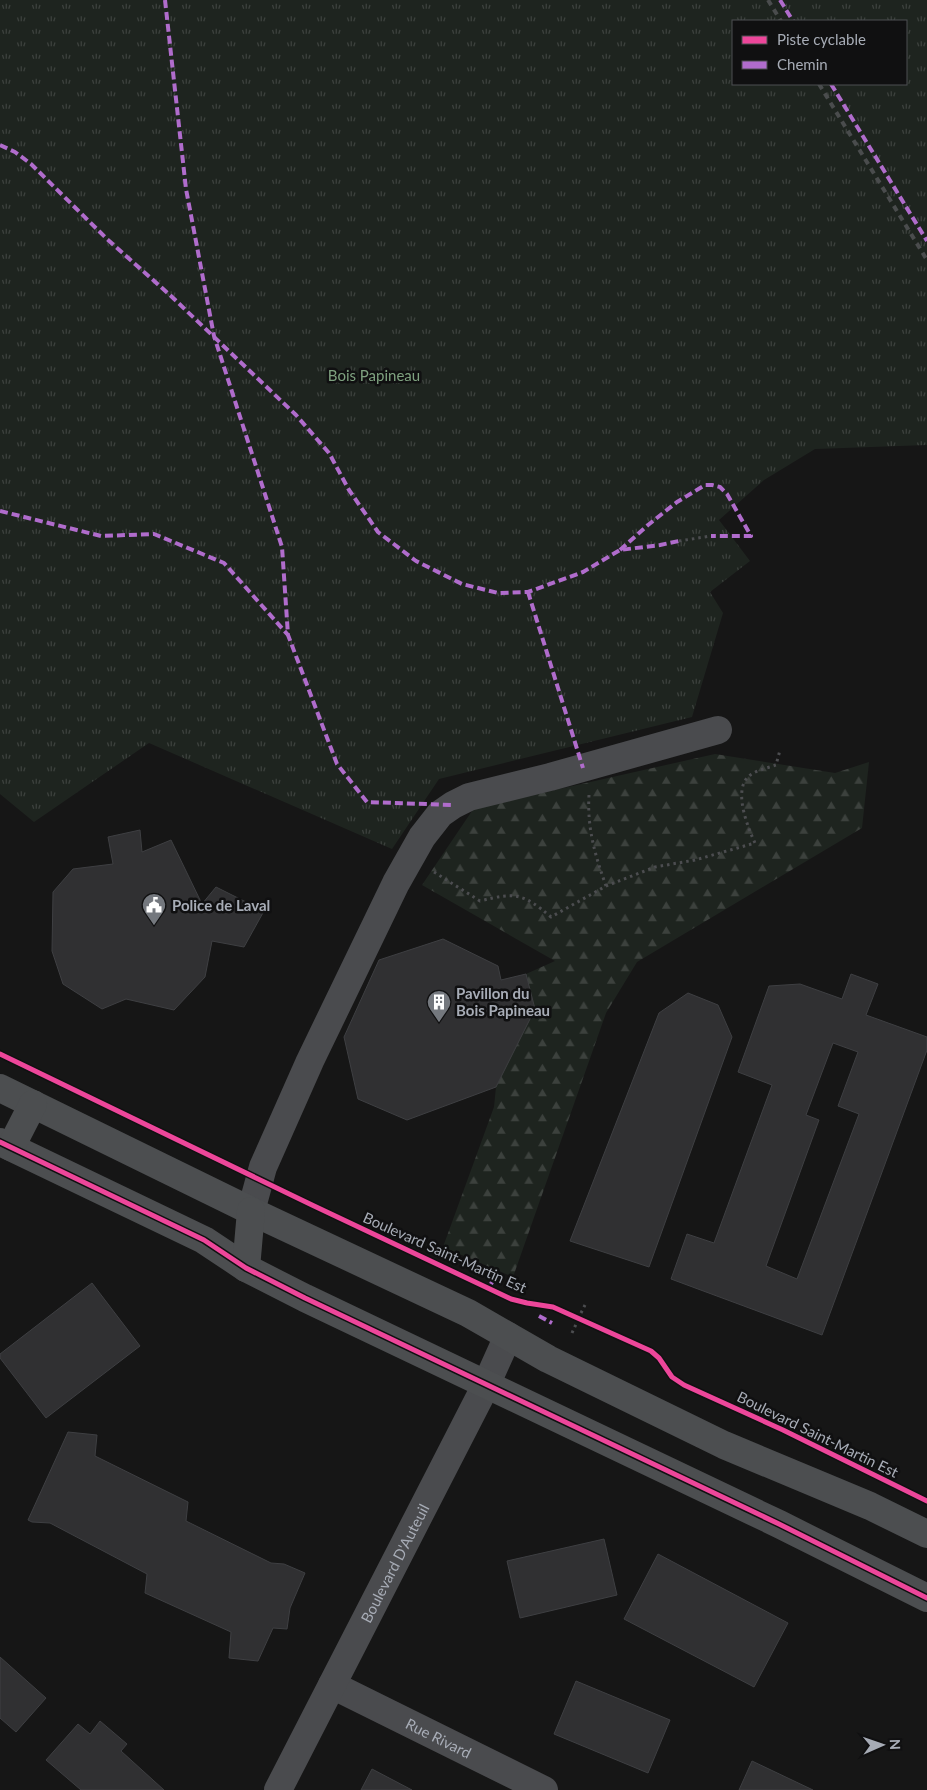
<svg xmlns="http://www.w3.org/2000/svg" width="927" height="1790" viewBox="0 0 927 1790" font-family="Lato,sans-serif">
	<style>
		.forest { fill: url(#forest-firs) }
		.park { fill: url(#park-tufts); fill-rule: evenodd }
		.building { fill: #303032; stroke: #3e3f42; fill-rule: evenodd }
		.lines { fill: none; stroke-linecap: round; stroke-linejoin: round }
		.path { stroke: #4c4d50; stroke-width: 3; stroke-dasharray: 2.5 4; stroke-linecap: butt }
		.minor { stroke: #4a4b4e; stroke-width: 28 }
		.major { stroke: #4c4e50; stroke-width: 28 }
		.rail { stroke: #4a4c4d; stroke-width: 4; stroke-dasharray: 6 5; stroke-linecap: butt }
		.quiet { stroke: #b06ccc; stroke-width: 4; stroke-dasharray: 8 4; stroke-linecap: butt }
		.cycleway-casing { stroke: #101011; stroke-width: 8 }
		.cycleway { stroke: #ed469a; stroke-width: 5 }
		.labels { text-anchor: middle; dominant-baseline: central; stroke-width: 5; stroke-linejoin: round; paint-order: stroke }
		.park-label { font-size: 15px; fill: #7ea17f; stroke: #101011 }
		.poi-label { font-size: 15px; font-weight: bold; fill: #a7acb6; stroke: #101011; text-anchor: start }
		.street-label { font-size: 15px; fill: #a7acb6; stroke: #101011 }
	</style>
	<defs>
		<pattern id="forest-firs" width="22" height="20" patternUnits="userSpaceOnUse" patternTransform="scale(1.25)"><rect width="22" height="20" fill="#1e241f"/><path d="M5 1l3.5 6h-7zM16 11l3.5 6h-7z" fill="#3c413d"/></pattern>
		<pattern id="park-tufts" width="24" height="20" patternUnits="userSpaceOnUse" patternTransform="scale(1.25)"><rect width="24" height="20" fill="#1e241f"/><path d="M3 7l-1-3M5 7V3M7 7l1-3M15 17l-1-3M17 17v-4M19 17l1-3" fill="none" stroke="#3c413d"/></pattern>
	</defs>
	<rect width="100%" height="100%" fill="#161616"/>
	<polygon class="forest" points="715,754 835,773 869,762 862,828 637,962 606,1013 513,1277 443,1247 494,1107 496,1087 535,1009 526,974 555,961 422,885 474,808"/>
	<path class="park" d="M0 0H927V445L815 449 764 480 719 520 750 561 710 592 723 613 692 717 439 779 392 849 149 743 34 822 0 794ZM733 21H906V84H733Z"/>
	<g class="building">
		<polygon points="140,830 142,852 171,840 202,904 216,887 264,911 244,947 212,941 205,977 174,1010 126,999 102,1009 63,984 52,951 53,892 73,869 113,864 108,837"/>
		<polygon points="443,939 498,966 501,980 526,974 535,1009 496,1087 407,1120 358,1099 344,1037 379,960"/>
		<path d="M851 974 878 984 866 1015 927 1037V1050L822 1335 671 1279 687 1234 714 1243 772 1085 738 1072 769 986 800 984 842 999ZM833 1043 858 1052 838 1106 859 1114 797 1279 766 1266 819 1120 806 1115Z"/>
		<polygon points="688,993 718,1005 732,1037 649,1267 570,1241 659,1013"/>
		<polygon points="92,1283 140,1346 46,1418 0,1358 0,1354"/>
		<polygon points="68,1432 97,1435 95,1456 188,1502 186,1521 271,1563 284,1564 305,1573 290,1608 287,1629 273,1628 258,1661 229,1658 231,1632 145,1593 147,1574 50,1523 32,1522 28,1520"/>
		<polygon points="604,1539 617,1595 520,1618 507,1561"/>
		<polygon points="658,1554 788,1623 754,1687 624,1619"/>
		<polygon points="0,1657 46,1698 16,1732 0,1718"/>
		<polygon points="576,1681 670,1720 648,1773 554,1734"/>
		<polygon points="100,1721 127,1744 121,1751 164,1790 81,1790 46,1760 78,1724 90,1734"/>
		<polygon points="752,1761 813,1790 739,1790"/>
		<polygon points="372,1769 412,1790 361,1790"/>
	</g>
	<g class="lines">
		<g class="path">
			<polyline points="679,541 711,536"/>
			<path d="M589 795C587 828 595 855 606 886"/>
			<path d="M434 872 480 901C515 892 523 893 551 917L606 886 655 867 695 860 755 843C748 828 734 793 747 778 753 771 767 768 776 765L780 750"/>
			<polyline points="581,1313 585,1305"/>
			<polyline points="572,1333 577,1322"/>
		</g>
		<g class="minor">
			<polyline points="251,1211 263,1167 310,1061 396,883 422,837 440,814 453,805 469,797 550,777 718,730"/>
			<path id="s1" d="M332 1685 544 1790"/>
			<path id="s2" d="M278 1790 486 1385 508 1336"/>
		</g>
		<g class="major">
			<polyline points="0,1088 251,1211 468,1313 548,1359 724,1445 870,1506 927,1534"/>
			<polyline points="0,1142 204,1240 246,1268 305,1298 779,1524 927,1598"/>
			<polyline points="11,1147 33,1104"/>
			<polyline points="246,1268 251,1211"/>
		</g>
		<g class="rail">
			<polyline points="768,0 781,21"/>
			<polyline points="819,84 927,260"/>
		</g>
		<g class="quiet">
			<polyline points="165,0 186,189 214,336 282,547 288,635 337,764 367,802 453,805"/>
			<polyline points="780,0 793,21"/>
			<polyline points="831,84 927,241"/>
			<polyline points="0,145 15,152 31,164 107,239 171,296 296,415 329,453 349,490 378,532 416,561 462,584 498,593 528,592 583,572 620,550 660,545 679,541"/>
			<polyline points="0,511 101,536 154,534 224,563 288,635"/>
			<polyline points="620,550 648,525 677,502 705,485 712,485 720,487 727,494 751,536 711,536"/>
			<polyline points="528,592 583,768"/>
			<polyline points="491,1284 494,1278"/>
			<polyline points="539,1316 552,1323"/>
		</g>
		<g class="cycleway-casing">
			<g id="cycleway">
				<polyline points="0,1054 312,1205 511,1299 527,1303 553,1307 651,1351 659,1358 672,1377 684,1385 783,1430 927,1501"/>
				<polyline points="0,1142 204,1240 246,1268 305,1298 779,1524 927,1598"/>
			</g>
		</g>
		<use href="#cycleway" class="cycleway"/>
	</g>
	<defs>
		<g id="civic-pin" transform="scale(1.25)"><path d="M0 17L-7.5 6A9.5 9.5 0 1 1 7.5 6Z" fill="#74787e" stroke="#101011"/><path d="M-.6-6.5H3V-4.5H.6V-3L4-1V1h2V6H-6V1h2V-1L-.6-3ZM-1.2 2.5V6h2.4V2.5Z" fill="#fff"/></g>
		<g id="building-pin" transform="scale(1.25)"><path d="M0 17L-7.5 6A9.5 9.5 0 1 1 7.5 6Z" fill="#74787e" stroke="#101011"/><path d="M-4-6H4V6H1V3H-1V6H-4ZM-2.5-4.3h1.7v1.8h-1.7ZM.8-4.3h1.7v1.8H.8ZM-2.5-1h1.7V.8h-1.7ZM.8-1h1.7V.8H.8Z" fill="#fff"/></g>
	</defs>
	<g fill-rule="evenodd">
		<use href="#civic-pin" x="154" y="905"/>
		<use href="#building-pin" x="439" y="1002"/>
	</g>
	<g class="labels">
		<g class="park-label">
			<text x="374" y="375">Bois Papineau</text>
		</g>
		<g class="poi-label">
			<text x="172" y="905">Police de Laval</text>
			<text x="456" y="993">Pavillon du<tspan x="456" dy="17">Bois Papineau</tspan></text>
		</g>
		<g class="street-label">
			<text transform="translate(445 1252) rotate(24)">Boulevard Saint-Martin Est</text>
			<text transform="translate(818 1434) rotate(26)">Boulevard Saint-Martin Est</text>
			<text stroke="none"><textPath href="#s2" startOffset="255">Boulevard D'Auteuil</textPath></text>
			<text stroke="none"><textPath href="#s1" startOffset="119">Rue Rivard</textPath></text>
		</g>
	</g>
	<rect x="732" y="20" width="175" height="65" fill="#101011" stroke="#4c4e53"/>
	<rect x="742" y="36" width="25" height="8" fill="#ed469a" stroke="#4c4e53"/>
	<text x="777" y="45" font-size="15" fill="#a7acb6">Piste cyclable</text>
	<rect x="742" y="61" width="25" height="8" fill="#b06ccc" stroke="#4c4e53"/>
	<text x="777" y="70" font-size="15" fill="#a7acb6">Chemin</text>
	<g transform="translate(882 1745) rotate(88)" stroke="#101011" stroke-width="4" paint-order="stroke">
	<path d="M0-4L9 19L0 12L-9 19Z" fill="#a7acb6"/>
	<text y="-8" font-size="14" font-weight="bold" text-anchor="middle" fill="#a7acb6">N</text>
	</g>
</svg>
